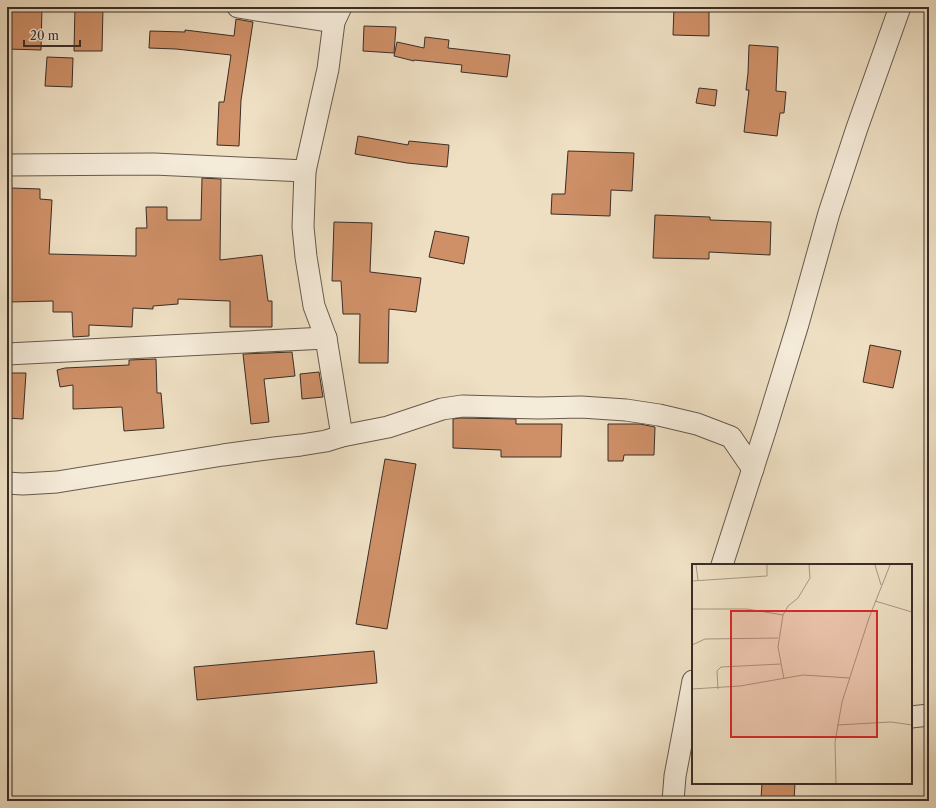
<svg xmlns="http://www.w3.org/2000/svg" width="936" height="808" viewBox="0 0 936 808" font-family="'Libre Caslon Text',serif">
	<style>
		.building { fill: #cf9068; stroke: #392d27 }
		.lines { fill: none; stroke-linecap: round; stroke-linejoin: round }
		.street-casing { stroke: #665a4e; stroke-width: 23 }
		.street { stroke: #f5ebd9; stroke-width: 21 }
		.inset-road { fill: none; stroke: #a69885; stroke-width: 1 }
		.view { fill: #d62828; fill-opacity: 0.15; stroke: #d62828; stroke-width: 2 }
		.inset-edge { fill: none; stroke: #392d27; stroke-width: 2 }
	</style>
	<rect width="100%" height="100%" fill="#efe0c4"/>
	<filter id="stains"><feTurbulence type="fractalNoise" baseFrequency=".005" numOctaves="4"/><feColorMatrix values="0 0 0 0 .2 0 0 0 0 .09 0 0 0 0 .02 0 0 0 .5 -.17"/></filter>
	<radialGradient id="worn" r=".72"><stop offset=".6" stop-color="#630" stop-opacity="0"/><stop offset="1" stop-color="#630" stop-opacity=".3"/></radialGradient>
	<g class="building">
		<polygon points="9,7 42,7 41,50 7,49"/>
		<polygon points="75,7 103,7 102,51 74,51"/>
		<polygon points="674,7 709,7 709,36 673,35"/>
		<polygon points="236,19 253,22 241,100 239,146 217,145 219,102 224,102 231,55 176,49 149,48 150,31 185,32 185,30 234,36"/>
		<polygon points="364,26 396,27 394,53 363,51"/>
		<polygon points="425,37 449,40 448,48 510,55 507,77 461,72 462,65 414,60 414,61 394,56 397,42 424,48"/>
		<polygon points="749,45 778,47 776,91 786,92 784,113 780,113 777,136 744,132 749,90 746,90 748,73"/>
		<polygon points="47,57 73,58 72,87 45,86"/>
		<polygon points="699,88 717,90 715,106 696,103"/>
		<polygon points="358,136 408,145 409,141 449,145 447,167 407,163 355,154"/>
		<polygon points="568,151 634,153 632,191 611,190 610,216 551,214 552,194 565,194"/>
		<polygon points="202,178 221,179 220,260 262,255 268,301 272,301 272,327 230,327 230,301 178,299 178,304 153,306 153,309 133,308 132,327 89,325 89,336 73,337 72,312 53,312 53,301 9,302 7,242 11,188 40,189 40,199 52,200 49,254 136,256 136,228 147,228 146,207 167,207 167,220 201,220"/>
		<polygon points="655,215 710,217 710,220 771,222 770,255 709,252 709,259 653,258"/>
		<polygon points="334,222 372,223 370,272 421,278 416,312 389,309 388,363 359,363 360,314 343,314 341,281 332,281"/>
		<polygon points="435,231 469,237 464,264 429,257"/>
		<polygon points="870,345 901,351 893,388 863,382"/>
		<polygon points="292,352 295,376 264,379 269,422 251,424 243,354"/>
		<polygon points="156,359 157,393 161,393 164,428 124,431 122,407 73,409 73,385 60,387 57,370 65,368 129,365 129,360"/>
		<polygon points="319,372 323,397 302,399 300,374"/>
		<polygon points="7,373 26,373 23,419 7,418"/>
		<polygon points="460,418 516,419 516,424 562,424 561,457 501,457 501,450 453,448 453,419"/>
		<polygon points="608,424 640,424 655,427 654,455 624,455 623,461 608,461"/>
		<polygon points="385,459 416,464 387,629 356,624"/>
		<polygon points="374,651 377,683 197,700 194,667"/>
		<polygon points="762,783 795,783 794,800 761,799"/>
	</g>
	<g class="lines">
		<g class="street-casing">
			<g id="street">
				<polyline points="238,7 334,22"/>
				<polyline points="341,7 334,22 328,69 305,171 303,227 306,257 314,306 326,338 342,436"/>
				<polyline points="7,165 154,164 305,171"/>
				<polyline points="7,354 326,338"/>
				<polyline points="7,483 23,484 57,482 223,455 274,448 301,445 326,441 342,436 388,427 442,409 462,406 539,408 581,407 626,410 659,415 697,424 731,437 753,469"/>
				<polyline points="722,565 766,428 798,324 829,213 857,128 900,7"/>
				<polyline points="911,717 929,715"/>
				<polyline points="673,801 675,776 693,681"/>
			</g>
		</g>
		<use href="#street" class="street"/>
	</g>
	<g transform="translate(692 564)">
		<rect width="220" height="220" fill="#efe0c4"/>
		<path class="inset-road" d="M4 1 6 16M183 1 189 21M0 17 75 12V1M183 37 220 48M0 45H55L91 51M0 81 13 75 86 74M92 115 86 83 91 51 96 42 106 34 118 14 117 1M0 125 48 122 111 111 158 114M26 125 25 107 29 103 89 100M145 161 199 158 220 161M144 219 143 178 150 138 177 54 198 1"/>
		<path class="view" d="M39 47H185V173H39Z"/>
		<rect width="220" height="220" class="inset-edge"/>
	</g>
	<rect width="936" height="808" fill="none" stroke="#efe0c4" stroke-width="24"/>
	<rect x="8" y="8" width="920" height="792" fill="none" stroke="#392d27" stroke-width="2"/>
	<rect x="12" y="12" width="912" height="784" fill="none" stroke="#392d27"/>
	<path d="M24 40v6h56v-6" fill="none" stroke="#392d27" stroke-width="2"/>
	<text x="30" y="40" font-size="12" fill="#392d27" stroke="#f5ebd9" stroke-width="3" paint-order="stroke">20 m</text>
	<rect width="100%" height="100%" filter="url(#stains)"/>
	<rect width="100%" height="100%" fill="url(#worn)"/>
</svg>
